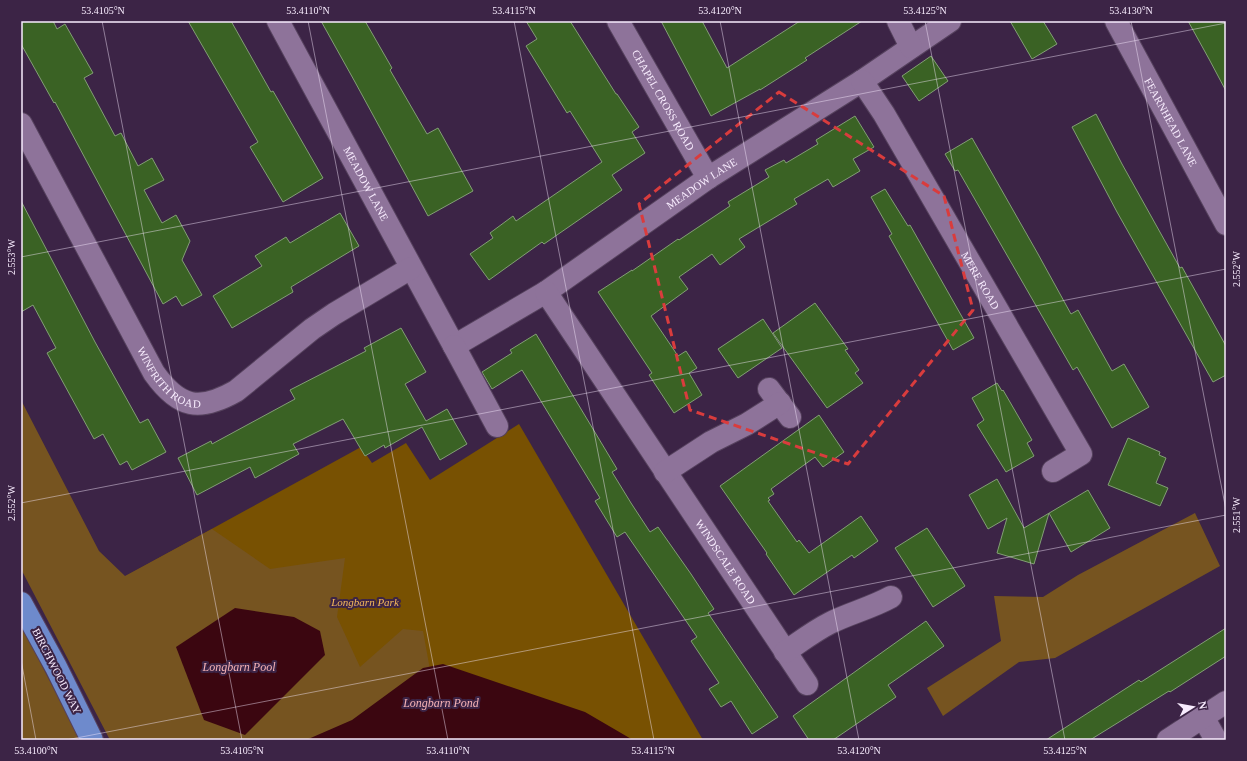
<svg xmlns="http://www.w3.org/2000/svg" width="1247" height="761" viewBox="0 0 1247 761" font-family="Georgia,serif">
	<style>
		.green { fill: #785102 }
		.forest { fill: #765420 }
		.water { fill: #3b0610 }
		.building { fill: #3a6224; stroke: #829e75 }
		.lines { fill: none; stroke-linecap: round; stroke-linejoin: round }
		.minor-casing { stroke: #56425e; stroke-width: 24 }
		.major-casing { stroke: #56425e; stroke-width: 24 }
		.minor { stroke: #8e739a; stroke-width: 22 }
		.major { stroke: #6e8acc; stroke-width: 22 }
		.marked { fill: none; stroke: #d93c3d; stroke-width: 3; stroke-dasharray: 8 5; stroke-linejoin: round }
		.ticks { fill: none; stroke: #f8ecfe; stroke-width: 1; stroke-opacity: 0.45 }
		.labels { text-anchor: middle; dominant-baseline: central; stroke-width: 4; stroke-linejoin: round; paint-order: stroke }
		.street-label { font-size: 11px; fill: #f8ecfe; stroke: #3c2446 }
		.park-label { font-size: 11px; font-style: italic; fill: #f7ba5b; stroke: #3c2446 }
		.water-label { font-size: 12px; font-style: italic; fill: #f5b2b5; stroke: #3c2446 }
		.neatline { fill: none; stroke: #f8ecfe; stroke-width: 1.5 }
		.ticks-label { font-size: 10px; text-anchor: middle; fill: #f8ecfe }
	</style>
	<rect width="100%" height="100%" fill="#3c2446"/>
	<polygon class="green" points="519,424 703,740 114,740 95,593 361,447 372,463 406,443 430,480"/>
	<g class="forest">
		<polygon points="21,400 99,551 125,576 212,529 270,569 345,558 337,617 360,667 403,629 423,631 438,714 381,740 110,740 21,569"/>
		<polygon points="1195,513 1220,566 1055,658 1019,662 943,716 927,688 1001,641 994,596 1043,597 1078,575"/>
		<polygon points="21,625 80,740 21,740"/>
	</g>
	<g class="water">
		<polygon points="235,608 294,617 320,631 325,655 245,735 204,720 176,647"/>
		<polygon points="443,664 585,712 633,740 306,740 352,720 423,668"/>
	</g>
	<g class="building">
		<polygon points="21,21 53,21 57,29 65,24 93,73 84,78 115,136 121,133 138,166 152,158 164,180 144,190 162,223 176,215 190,241 182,260 202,295 182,306 176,296 163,304 55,102 54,103 21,44"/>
		<polygon points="188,21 231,21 271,92 273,91 323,178 283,202 250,147 258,142"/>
		<polygon points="321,21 365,21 392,68 390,70 427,134 438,128 473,191 428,216 355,82"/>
		<polygon points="526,21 570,21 616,94 617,94 639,127 632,132 645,153 612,175 622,190 544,244 542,242 489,280 470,254 493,238 490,233 513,216 516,221 602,162 570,111 567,113 526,46 537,39"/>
		<polygon points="661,21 702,21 727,68 800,21 862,21 805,58 807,60 760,90 760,89 711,116"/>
		<polygon points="1010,21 1043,21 1057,44 1032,59"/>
		<polygon points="1188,21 1226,21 1226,91 1209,59"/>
		<polygon points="931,56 948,81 919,101 902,76"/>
		<polygon points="1096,114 1122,164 1180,268 1182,267 1226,346 1226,375 1213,382 1117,212 1072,127"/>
		<polygon points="855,116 874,147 853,159 860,171 833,187 828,179 794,199 797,204 739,239 745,247 720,265 712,254 679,277 688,289 651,316 678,356 686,351 697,368 689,373 702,395 674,413 649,375 652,373 598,292 632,270 632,271 678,239 679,240 730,206 728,202 769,177 765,170 784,160 786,163 818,144 816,140"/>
		<polygon points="972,138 1038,254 1071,314 1078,310 1112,371 1124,364 1149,407 1112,428 1077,367 1073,370 958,170 955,171 945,154"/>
		<polygon points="885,189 908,226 910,225 974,338 953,350 889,236 892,234 871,197"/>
		<polygon points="21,201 95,342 140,423 148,419 166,452 132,470 127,461 120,465 103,434 94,439 47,353 56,348 33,305 21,312"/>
		<polygon points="340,213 359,246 291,287 293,292 232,328 213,296 262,266 255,256 286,237 290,243"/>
		<polygon points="815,303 848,349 845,350 859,370 855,373 863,383 827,408 773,333"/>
		<polygon points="763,319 782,348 738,378 718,349"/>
		<polygon points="401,328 426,372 405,384 426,421 447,409 467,444 440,460 422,427 385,448 384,445 365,456 343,419 293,444 299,454 255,478 250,467 197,495 178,458 211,441 212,444 295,399 290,390 366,351 364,348"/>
		<polygon points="536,334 617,469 612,472 631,503 650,532 658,527 691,574 714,609 708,613 778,717 752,734 731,701 721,707 709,689 719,683 691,641 697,637 625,532 617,537 595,501 600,498 522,370 492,389 482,372 512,353 510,350"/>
		<polygon points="997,383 1002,391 1003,390 1032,440 1027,443 1034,456 1006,472 977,425 984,420 972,398"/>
		<polygon points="819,415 844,452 823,467 815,457 771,489 774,494 768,498 770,500 768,501 797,542 799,540 809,553 861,516 878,541 854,558 852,555 794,595 766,554 767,553 720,486"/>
		<polygon points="1128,438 1160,452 1159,455 1166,458 1156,483 1168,488 1160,506 1108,485"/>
		<polygon points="997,479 1024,528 1088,490 1110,528 1071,552 1049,513 1034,564 997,553 1007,518 988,529 969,495"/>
		<polygon points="927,528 965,586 933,607 895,548"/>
		<polygon points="926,621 944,646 888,685 896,697 833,740 809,740 793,716"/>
		<polygon points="1226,628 1226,656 1170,692 1169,691 1090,740 1046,740 1139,680 1141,682"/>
	</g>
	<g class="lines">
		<g class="minor-casing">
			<g id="minor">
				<path id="s1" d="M278 21 454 346 546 292 708 178 862 81 950 21"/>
				<path id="s2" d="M618 21 708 178"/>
				<polyline points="898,21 911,47"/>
				<path id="s3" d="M1116 21 1226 224"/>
				<path id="s4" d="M862 81 884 114 1081 454 1053 471"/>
				<path id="s5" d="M21 124 154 373C179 408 199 412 236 391L312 329 334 314 411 268"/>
				<path id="s6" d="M546 292 807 684"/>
				<polyline points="454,346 497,426"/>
				<polyline points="769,389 790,417"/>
				<polyline points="665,472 711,442 747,424 780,403"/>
				<path d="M785 652C800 642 814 631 830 623 850 613 871 608 891 597"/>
				<polyline points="1203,717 1216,740"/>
				<polyline points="1168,740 1226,702"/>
			</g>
		</g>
		<g class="major-casing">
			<polyline id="major" points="21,603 56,667 92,740"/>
		</g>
		<use href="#minor" class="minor"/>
		<use href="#major" class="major"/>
	</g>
	<path class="marked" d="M779 92 944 196 973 310 848 464 690 410 639 204Z"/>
	<path class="ticks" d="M102 21 242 740M308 21 448 740M514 21 654 740M720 21 859 740M925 21 1065 740M1131 21 1226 510M21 257 1226 23M21 503 1226 269M21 660 36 740M66 740 1226 515"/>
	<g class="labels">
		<g class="street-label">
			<text stroke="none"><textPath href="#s2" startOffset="91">CHAPEL CROSS ROAD</textPath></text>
			<text stroke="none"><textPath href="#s3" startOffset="115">FEARNHEAD LANE</textPath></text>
			<text stroke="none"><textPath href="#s1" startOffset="185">MEADOW LANE</textPath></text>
			<text stroke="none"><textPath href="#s1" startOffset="666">MEADOW LANE</textPath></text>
			<text stroke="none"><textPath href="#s4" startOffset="232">MERE ROAD</textPath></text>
			<text stroke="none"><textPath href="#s5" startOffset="297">WINFRITH ROAD</textPath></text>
			<text stroke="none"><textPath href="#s6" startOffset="324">WINDSCALE ROAD</textPath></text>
			<text transform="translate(57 671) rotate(63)">BIRCHWOOD WAY</text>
		</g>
		<g class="park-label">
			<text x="365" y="602">Longbarn Park</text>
		</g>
		<g class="water-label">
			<text x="239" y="667">Longbarn Pool</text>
			<text x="441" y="703">Longbarn Pond</text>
		</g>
	</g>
	<rect width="1247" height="761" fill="none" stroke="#3c2446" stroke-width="44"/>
	<g transform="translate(1193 707) rotate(79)" stroke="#3c2446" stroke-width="3" paint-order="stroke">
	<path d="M0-3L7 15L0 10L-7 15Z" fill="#f8ecfe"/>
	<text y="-6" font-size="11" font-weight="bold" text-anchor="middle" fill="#f8ecfe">N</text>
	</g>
	<rect x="22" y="22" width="1203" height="717" class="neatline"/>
	<g class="ticks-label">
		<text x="103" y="14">53.4105°N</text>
		<text x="308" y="14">53.4110°N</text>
		<text x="514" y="14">53.4115°N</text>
		<text x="720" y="14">53.4120°N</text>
		<text x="925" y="14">53.4125°N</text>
		<text x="1131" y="14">53.4130°N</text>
		<text transform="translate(11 257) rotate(-90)" y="4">2.553°W</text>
		<text transform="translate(1236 269) rotate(-90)" y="4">2.552°W</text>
		<text transform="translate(11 503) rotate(-90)" y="4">2.552°W</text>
		<text transform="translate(1236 515) rotate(-90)" y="4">2.551°W</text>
		<text x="36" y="754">53.4100°N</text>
		<text x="242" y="754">53.4105°N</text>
		<text x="448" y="754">53.4110°N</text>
		<text x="653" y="754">53.4115°N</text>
		<text x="859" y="754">53.4120°N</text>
		<text x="1065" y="754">53.4125°N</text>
	</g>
</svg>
